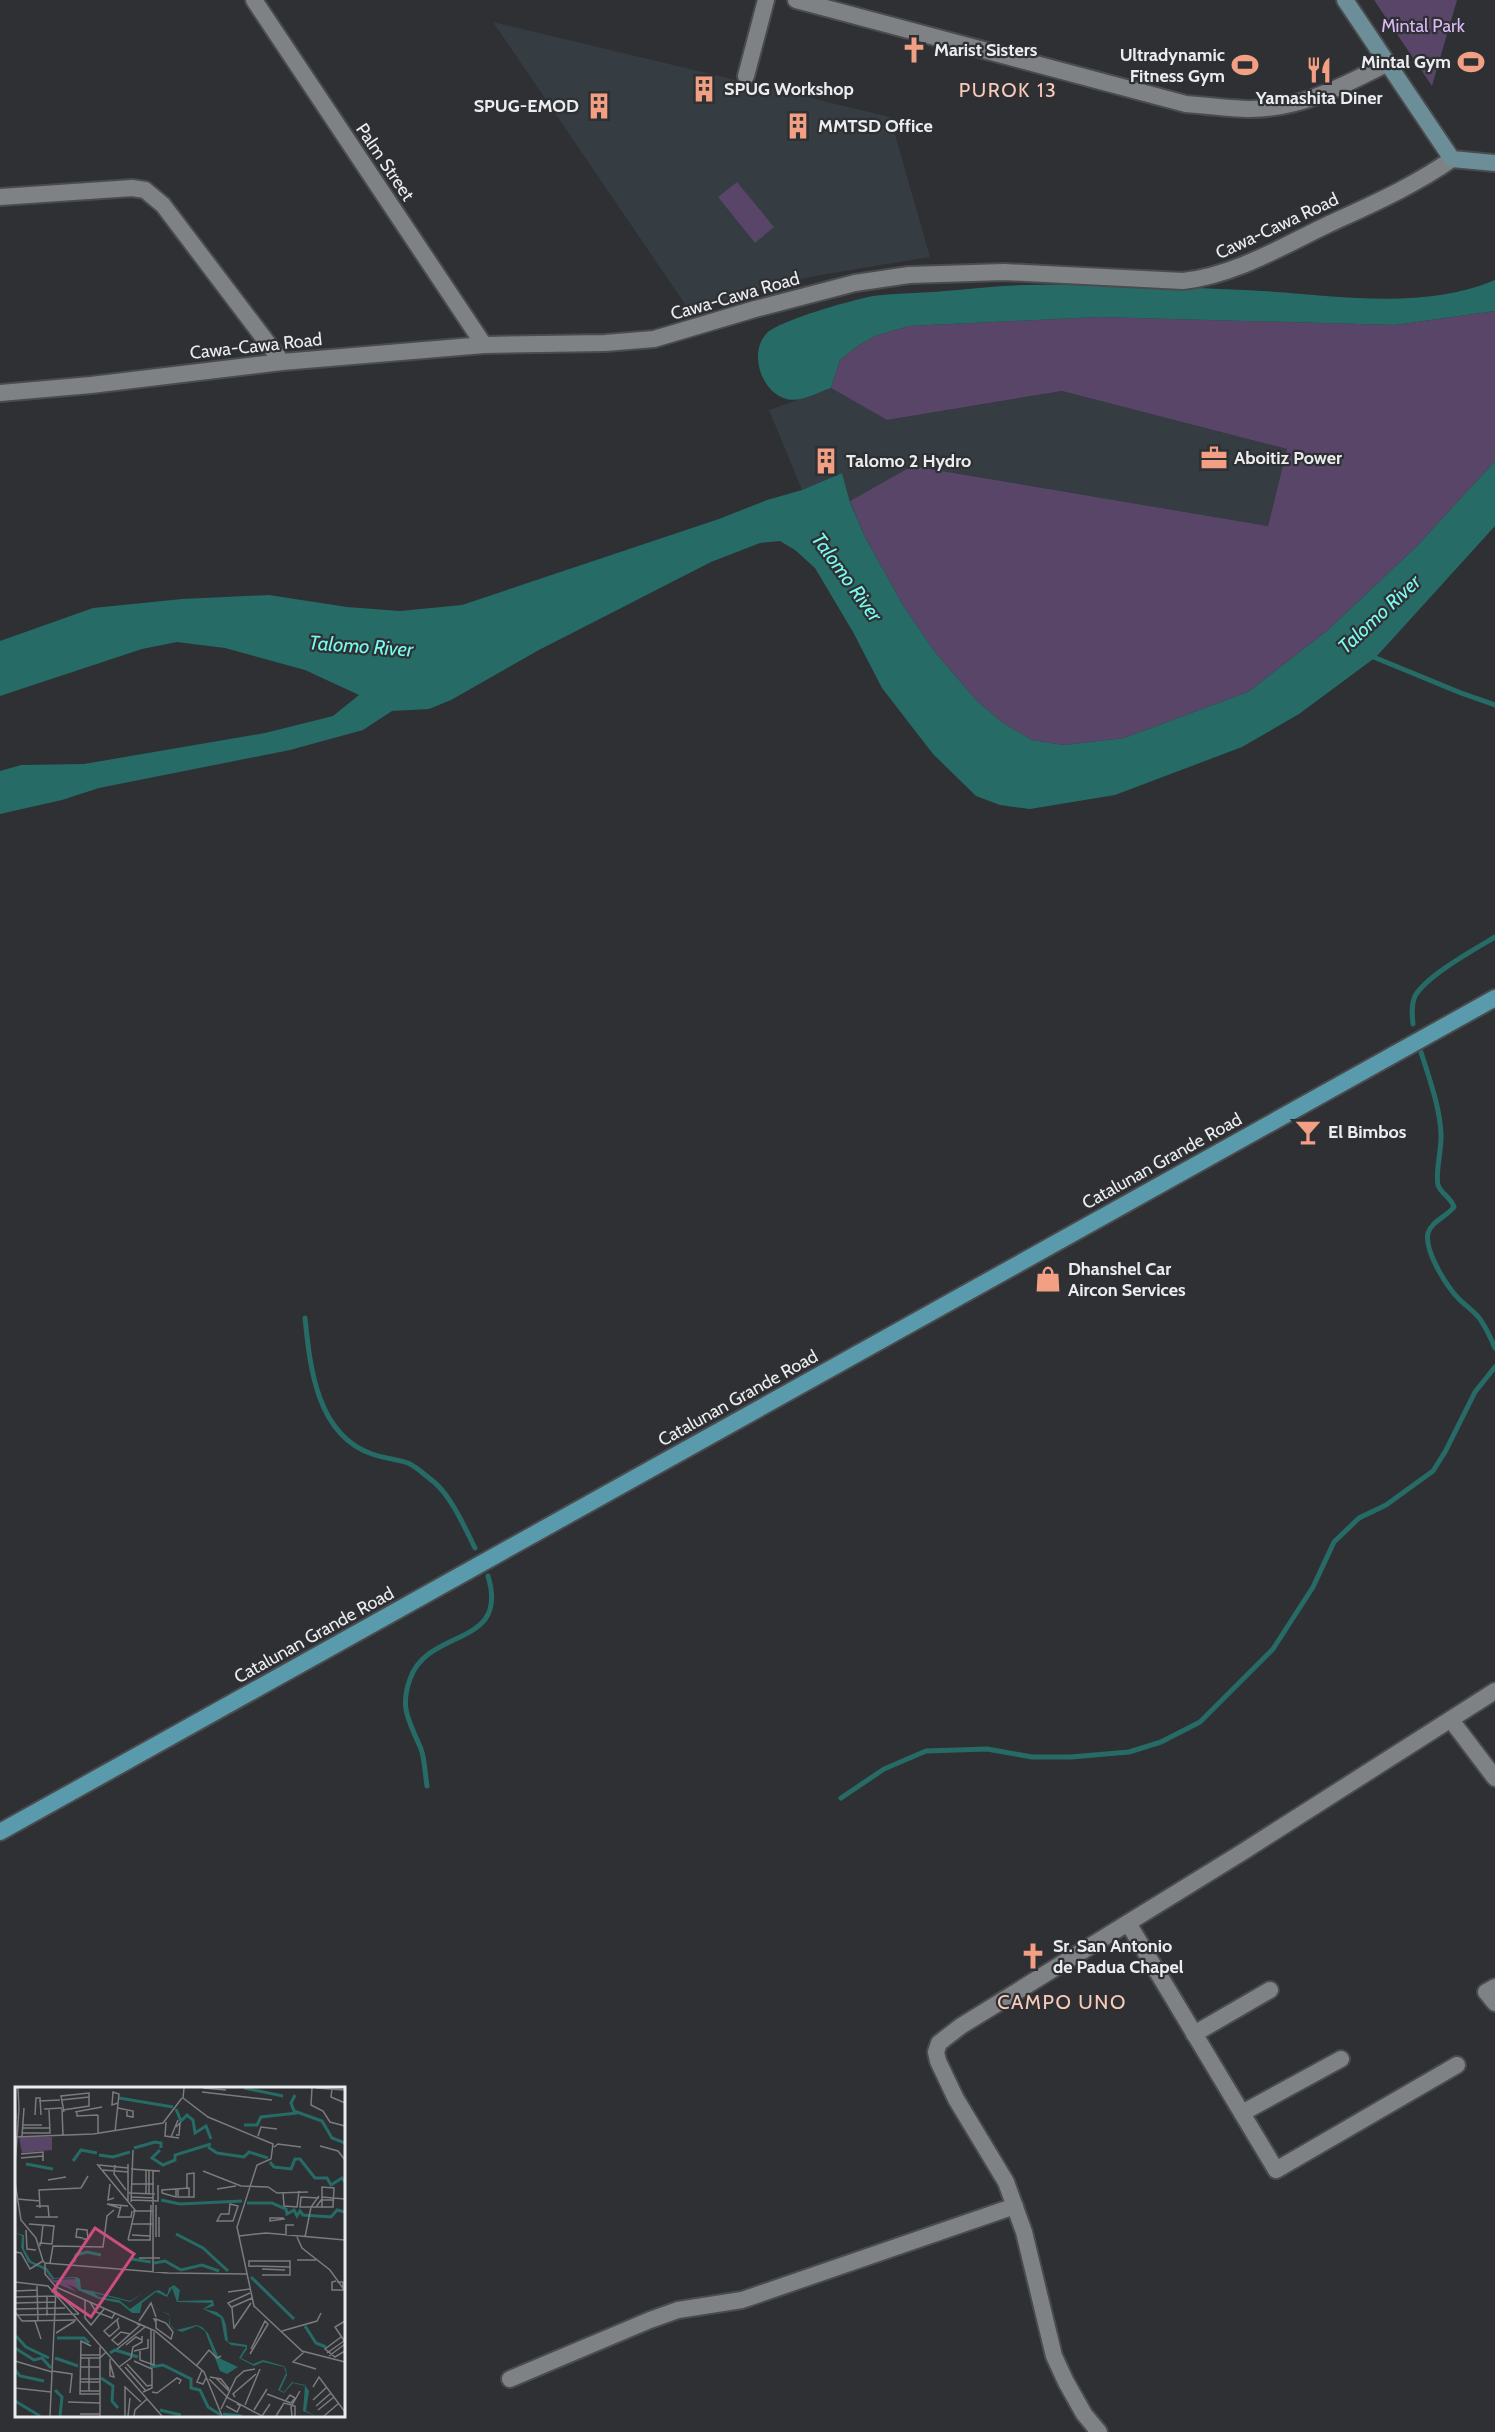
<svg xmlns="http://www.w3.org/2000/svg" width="1495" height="2432" viewBox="0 0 1495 2432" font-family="Cabin,sans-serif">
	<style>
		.built { fill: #353c42 }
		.green { fill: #584568 }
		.water { fill: #266b66 }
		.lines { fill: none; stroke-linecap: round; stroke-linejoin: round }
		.stream { stroke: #266b66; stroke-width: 5 }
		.minor-casing { stroke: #494b4d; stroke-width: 20 }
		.tertiary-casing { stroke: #494b4d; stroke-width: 20 }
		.secondary-casing { stroke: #494b4d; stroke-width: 20 }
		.primary-casing { stroke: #494b4d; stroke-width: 20 }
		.minor { stroke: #7f8285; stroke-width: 16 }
		.tertiary { stroke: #7f8285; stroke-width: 16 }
		.secondary { stroke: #6c8e99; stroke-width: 16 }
		.primary { stroke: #599bad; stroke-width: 16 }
		.labels { text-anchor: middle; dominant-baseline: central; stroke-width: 4.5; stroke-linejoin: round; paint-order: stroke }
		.park-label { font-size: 18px; fill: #dcbaf8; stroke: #2e3033 }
		.poi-label { font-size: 18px; font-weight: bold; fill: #ebecee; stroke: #2e3033; text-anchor: start }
		.street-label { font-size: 18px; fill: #ebecee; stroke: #2e3033 }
		.neighbourhood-label { font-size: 20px; letter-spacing: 1.5px; fill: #facab9; stroke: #2e3033 }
		.water-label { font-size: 20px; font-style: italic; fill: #79faf0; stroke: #2e3033 }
		.inset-river { fill: none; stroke: #266b66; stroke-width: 3 }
		.inset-road { fill: none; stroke: #7a7b7e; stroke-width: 1.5 }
		.view { fill: #cc4d80; fill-opacity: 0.15; stroke: #cc4d80; stroke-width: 3 }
		.inset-edge { fill: none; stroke: #ebecee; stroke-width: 3 }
	</style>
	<rect width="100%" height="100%" fill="#2e3033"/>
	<g class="built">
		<polygon points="493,22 890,117 930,257 820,275 758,289 691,313"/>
		<polygon points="831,388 887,420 1062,391 1287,449 1268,526 912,466 850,501 842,473 802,490 769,410"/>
	</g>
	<g class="green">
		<polygon points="1374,0 1457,0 1432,86"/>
		<polygon points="737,182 774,227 755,243 718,197"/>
		<polygon points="1495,311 1495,461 1417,546 1328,630 1248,692 1124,738 1064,745 1032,740 1003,723 976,700 935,652 904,607 865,537 850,501 912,466 1268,526 1287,449 1062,391 887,420 831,388 840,360 859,345 875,336 909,326 1099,317 1395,325"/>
	</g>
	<g class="water">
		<path d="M1495 280V311L1395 325 1099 317 909 326 875 336 859 345 840 360 831 388C818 392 800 403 787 399 761 393 748 352 767 333 781 320 852 300 873 296 897 293 922 293 945 291 974 289 1003 285 1031 285 1102 284 1173 287 1244 290 1326 293 1417 313 1495 280Z"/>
		<polygon points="1495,461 1495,526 1376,657 1299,714 1242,747 1115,795 1030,809 1000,805 976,796 933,754 882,688 853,632 815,568 795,550 780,541 760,543 711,562 539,650 451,700 429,709 392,711 363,730 290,750 99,788 62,800 0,814 0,771 21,765 84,764 265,733 333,716 359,695 305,670 225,648 177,642 142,649 0,696 0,641 93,608 182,599 269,595 347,607 400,611 462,605 719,519 767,500 802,490 842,473 850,502 865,537 904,607 935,652 976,700 1003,723 1032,740 1064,745 1124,738 1248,692 1328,630 1417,546"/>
	</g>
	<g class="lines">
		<g class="stream">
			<polyline points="1371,656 1461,693 1495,705"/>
			<path d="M1413 1024C1412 1015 1411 1005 1415 996 1426 976 1475 949 1495 937"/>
			<path d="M1421 1052C1429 1078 1440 1107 1441 1134 1442 1148 1435 1173 1438 1185 1441 1194 1450 1196 1454 1207 1446 1217 1432 1221 1428 1233 1424 1251 1447 1287 1459 1299 1466 1306 1474 1311 1480 1319 1486 1328 1491 1338 1495 1348"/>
			<path d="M305 1318C310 1368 317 1435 372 1454 383 1458 396 1459 408 1463 417 1467 426 1476 434 1482 451 1496 465 1528 475 1548"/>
			<path d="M427 1786C425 1774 425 1760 421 1749 410 1722 399 1709 410 1679 428 1627 510 1648 488 1576"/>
			<polyline points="841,1798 884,1769 926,1751 987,1749 1032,1757 1071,1757 1129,1752 1161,1742 1200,1722 1273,1649 1313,1587 1334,1542 1359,1518 1386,1505 1433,1471 1445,1452 1475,1392 1495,1367"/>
		</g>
		<g class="minor-casing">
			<g id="minor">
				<polyline points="254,0 484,345"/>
				<path d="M796 0 1186 104C1207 106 1227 108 1247 109 1299 110 1343 86 1388 63"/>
				<polyline points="746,76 766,0"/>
				<polyline points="0,197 132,188 145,190 163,205 282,362"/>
				<polyline points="1451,1720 1495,1778"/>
				<polyline points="1128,1923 1276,2170 1457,2065"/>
				<polyline points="1495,1987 1486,1992 1495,2003"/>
				<polyline points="1194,2034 1270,1990"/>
				<polyline points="1242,2113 1341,2059"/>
				<polyline points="510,2379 650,2320 678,2310 742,2300 1015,2206"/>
				<polyline points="1099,2432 1084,2414 1066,2382 1054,2356 1024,2232 1006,2182 956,2099 938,2061 936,2052 939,2043 961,2026 1241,1853 1495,1691"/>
			</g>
		</g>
		<g class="tertiary-casing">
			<path id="tertiary" d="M0 393 91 385 282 362 484 345 605 343 654 339 755 309 855 283 909 275 1004 272 1183 281C1235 275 1281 247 1327 225 1370 205 1414 186 1452 159"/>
		</g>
		<g class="secondary-casing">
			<polyline id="secondary" points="1345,0 1452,159 1495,163"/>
		</g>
		<g class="primary-casing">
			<polyline id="primary" points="0,1832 1495,998"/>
		</g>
		<use href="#minor" class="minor"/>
		<use href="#tertiary" class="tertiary"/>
		<use href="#secondary" class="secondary"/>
		<use href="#primary" class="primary"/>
	</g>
	<defs>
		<g id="church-bare" transform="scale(2.07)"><path d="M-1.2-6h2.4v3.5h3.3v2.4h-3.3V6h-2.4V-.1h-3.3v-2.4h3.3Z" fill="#f39f83" stroke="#2e3033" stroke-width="2.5" paint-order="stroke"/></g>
		<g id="stadium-bare" transform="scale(2.07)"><path d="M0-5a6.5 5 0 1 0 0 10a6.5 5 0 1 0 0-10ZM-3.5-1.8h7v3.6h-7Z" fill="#f39f83" stroke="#2e3033" stroke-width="2.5" paint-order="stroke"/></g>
		<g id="restaurant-bare" transform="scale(2.07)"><path d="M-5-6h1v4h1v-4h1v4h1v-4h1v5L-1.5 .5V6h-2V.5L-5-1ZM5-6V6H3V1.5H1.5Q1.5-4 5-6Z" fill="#f39f83" stroke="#2e3033" stroke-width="2.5" paint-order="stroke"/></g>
		<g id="building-bare" transform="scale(2.07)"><path d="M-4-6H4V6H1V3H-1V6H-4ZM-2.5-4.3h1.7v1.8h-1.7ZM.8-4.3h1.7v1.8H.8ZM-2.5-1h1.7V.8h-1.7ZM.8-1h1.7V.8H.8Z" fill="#f39f83" stroke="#2e3033" stroke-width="2.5" paint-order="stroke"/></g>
		<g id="office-bare" transform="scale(2.07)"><path d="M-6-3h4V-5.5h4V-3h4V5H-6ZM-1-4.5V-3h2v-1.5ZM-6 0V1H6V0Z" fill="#f39f83" stroke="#2e3033" stroke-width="2.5" paint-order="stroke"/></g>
		<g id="bar-bare" transform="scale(2.07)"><path d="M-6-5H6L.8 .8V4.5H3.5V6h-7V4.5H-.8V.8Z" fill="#f39f83" stroke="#2e3033" stroke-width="2.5" paint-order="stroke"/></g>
		<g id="shop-bare" transform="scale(2.07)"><path d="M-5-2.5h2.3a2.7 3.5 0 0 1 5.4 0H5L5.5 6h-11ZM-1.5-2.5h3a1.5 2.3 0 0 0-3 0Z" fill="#f39f83" stroke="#2e3033" stroke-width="2.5" paint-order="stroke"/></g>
	</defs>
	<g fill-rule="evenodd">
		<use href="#church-bare" x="914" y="50"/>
		<use href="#stadium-bare" x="1471" y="62"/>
		<use href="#stadium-bare" x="1245" y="65"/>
		<use href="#restaurant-bare" x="1319" y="70"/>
		<use href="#building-bare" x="704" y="89"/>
		<use href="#building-bare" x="599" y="106"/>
		<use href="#building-bare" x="798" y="126"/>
		<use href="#office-bare" x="1214" y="458"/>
		<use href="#building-bare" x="826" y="461"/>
		<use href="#bar-bare" x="1308" y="1132"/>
		<use href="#shop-bare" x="1048" y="1279"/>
		<use href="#church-bare" x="1033" y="1956"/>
	</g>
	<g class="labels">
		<g class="park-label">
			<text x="1423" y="26">Mintal Park</text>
		</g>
		<g class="poi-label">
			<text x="934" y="50">Marist Sisters</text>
			<text x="1225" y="55" text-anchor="end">Ultradynamic<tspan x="1225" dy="21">Fitness Gym</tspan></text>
			<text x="1451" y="62" text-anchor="end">Mintal Gym</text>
			<text x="724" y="89">SPUG Workshop</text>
			<text x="1319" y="98" text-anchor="middle">Yamashita Diner</text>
			<text x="579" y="106" text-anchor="end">SPUG-EMOD</text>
			<text x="818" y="126">MMTSD Office</text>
			<text x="1234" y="458">Aboitiz Power</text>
			<text x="846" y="461">Talomo 2 Hydro</text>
			<text x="1328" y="1132">El Bimbos</text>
			<text x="1068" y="1269">Dhanshel Car<tspan x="1068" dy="21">Aircon Services</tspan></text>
			<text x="1053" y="1946">Sr. San Antonio<tspan x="1053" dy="21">de Padua Chapel</tspan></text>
		</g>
		<g class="street-label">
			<text transform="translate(385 162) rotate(56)">Palm Street</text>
			<text transform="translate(1277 226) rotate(-25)">Cawa-Cawa Road</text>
			<text transform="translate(735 296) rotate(-16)">Cawa-Cawa Road</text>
			<text transform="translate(256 346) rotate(-6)">Cawa-Cawa Road</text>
			<text transform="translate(1162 1161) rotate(-29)">Catalunan Grande Road</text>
			<text transform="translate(738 1398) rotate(-29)">Catalunan Grande Road</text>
			<text transform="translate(314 1635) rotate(-29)">Catalunan Grande Road</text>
		</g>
		<g class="neighbourhood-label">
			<text x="1008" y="90">PUROK 13</text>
			<text x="1062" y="2002">CAMPO UNO</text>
		</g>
		<g class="water-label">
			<text transform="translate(847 577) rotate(54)">Talomo River</text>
			<text transform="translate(1379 614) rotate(-43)">Talomo River</text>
			<text transform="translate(361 646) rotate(4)">Talomo River</text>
		</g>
	</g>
	<g transform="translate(15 2087)">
		<rect width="330" height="330" fill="#2e3033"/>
		<path d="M4 50H37V63L7 66ZM30 183 39 193 62 192 63 202 51 196 62 205 38 195Z" fill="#584568"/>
		<path d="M0 146 9 148V162L16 174 32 181 39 191 61 190 65 192 66 202 77 204 115 214 128 206 115 215 79 206 84 210 104 213 115 222 140 204 144 203 152 208 154 201 159 198 165 203 163 214 198 213 199 219 189 222 202 225 208 230 211 238 213 255 232 258V262L226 271 238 277 248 273 269 279 271 282 272 288 265 303 269 305 277 295 290 298 294 304 291 324 301 329 288 324 290 299 278 296 269 306 263 303 271 286 269 280 248 275 239 279 224 271 231 260 216 258 210 253 206 231 188 222 197 216 162 215 157 201 152 210 141 205 127 216 125 226H117L105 216 84 212 63 203 60 191 38 192 30 183 13 175 6 160 7 149ZM135 212 143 223 154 227 155 238 161 243 182 238 187 240 193 246 204 271 223 280 212 287 205 284 190 244 182 239 167 245 159 242 154 238V228L142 222Z" fill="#266b66"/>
		<path class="inset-river" d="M229 1 268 9M280 8 276 16 279 24 307 34 317 51 330 56M104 11 158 20M161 22 166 34 172 28 178 33 180 46 191 39 196 52M229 38H242L246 30 282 26M193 60 202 66 229 70 234 65 253 71M119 61 140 55 146 56V61M145 63 137 71 148 78 160 73V68L196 57M84 68 98 70 115 65M58 74 66 63 82 66M255 75 259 80 276 82 280 72H285L300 91H312L316 98 327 91 330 95M11 77 38 82M146 113 165 117 227 114M232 116H257L271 122 272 127 279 123 282 129 285 124 288 128 316 130 322 123 330 125M161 147 188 161 213 184M116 172 136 175M59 175 61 168 72 165 86 168M139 176 150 174 166 183 187 178 204 184M236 190 279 232M290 239 301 256 311 260M1 249 11 260 34 271M42 251H69L74 256M0 261 19 273 27 271 36 281M95 266 100 263 123 270M40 271 63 279M135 280 148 278 176 292V301L185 303 193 320 206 328M0 283 5 289 29 294M86 291 98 299 97 314 103 321M40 303 47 310 45 329M0 314 25 329M145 323 166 328M208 327 227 329"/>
		<path class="inset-road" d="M0 1 1 32M3 1 4 22M169 1 168 11 193 30 258 57 256 72 242 78 222 140 239 219 287 264 330 275M188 1 211 3M297 1 296 18 308 24 315 35 330 39M301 1 330 3M317 2 316 10 330 16M187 5 257 13M46 13 74 10M24 14 45 13M103 21 118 24V30L112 29V24M29 22 47 21M47 22 48 49M48 23 74 19V6L46 9 49 25M62 24V29L83 28M60 25 87 20M20 28 21 11H25L26 28M151 35 150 49 164 51M8 38H27M8 41H35M100 45 104 7 98 5 97 18 103 16M7 46H35L34 23M83 47V28M161 48H164L165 36 161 40M7 49 9 21M243 49 246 40 262 42M0 50 78 47 148 36 167 11M156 50 163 33M305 59 323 64 330 73M259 60 263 57 286 60M6 67 28 65V74M6 71 28 69M82 77 120 123 113 153M84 78 113 81M100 78 99 87 111 103M0 80 4 22M116 82 145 84M88 83 113 85M188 84 226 99 253 100 262 106 293 105M33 93 51 90M0 95 6 133 21 151 28 174M95 97 93 113 99 111M116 97H139M163 102V110H179V86L172 87V101M202 102 221 99M268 105 269 119 282 120 284 104M114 106 140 107M147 106V103L174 101V110M147 106 161 110V102M131 107V83M134 107V83M116 110 139 111M307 110 330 112M304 111 286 110 285 120H318L319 101 307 100V120M2 112 25 114M116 113 143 114V98M113 114V77M116 115 118 63M215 117 223 119 218 134H202L206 127H214ZM21 119H33L34 130M106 119 103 130H116L117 124M301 120 306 113H318M25 121 24 103 66 101 73 89M105 121 92 117 113 119M118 124H138M20 130H43M255 131H268L269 132 255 134ZM14 137 39 139 37 157 25 156V159M116 137H138M11 143 12 162 21 163M117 148 135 149M271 148V138H279M224 149 251 146 330 153M141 150V118M144 150V130M282 150 287 161 315 183 330 204M290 150 296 120 304 109M68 151 61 150 62 142 72 143 73 152H68M113 153H136M135 153 136 118M26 156 28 138M0 165 6 166 15 182 28 174 30 176M124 171H145M282 173H301M30 176 153 186 232 187M30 176V187L41 200 35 329M35 176 38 159 88 160 92 129 99 123M234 179 275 180M234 180V174H275V188H247M247 182 270 183M138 185V83M321 194 317 195V203H328V195H322M0 195 33 199 147 329M22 199 23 234M41 200 140 244 189 285 207 329M0 204 22 203M41 204 64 227M213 205 235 202M32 209V229M0 210 41 209M70 213V231L76 238 89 222M75 215 81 225 97 231 100 226M0 216 41 215M217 220 237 211M0 222 50 221M0 225 7 234 61 233M3 228 64 227M20 234 26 252M124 234 136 216 141 230M330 234 320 240 330 255M141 235 139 232H141L151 236 158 245 156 252 141 241V232M219 241 236 216M136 242V278M219 242 217 221 213 216 235 206M267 244 302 234 306 226M41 246 60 234M115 247 106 245 97 253 103 258 125 238 122 237M94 250 104 241 102 233M95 250 89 244 104 231M326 250 310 262 320 270 330 264M111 258 121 250 127 253M76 259 66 254 65 307H85M102 262 130 240M119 264 133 261V252M125 264V273L139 278V245M289 265 278 275 301 282M312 266 329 254M235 267 253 237 250 234 236 262M65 268H85M314 269 330 257M65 271H85L91 265M0 274 37 285M119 274 137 282V301L128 305M95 276 99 290 95 289V272M112 277 132 299 137 298M182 278 194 263 202 271 206 269M65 280H85M104 280 116 271 118 260 127 255V249M110 280 131 304M187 283 182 295 188 297 191 291M37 284 57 287 55 306M195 290 206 292 214 302M201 291 214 304M65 292H85M194 292 213 311 247 329 255 317M65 295H85M110 299V329M110 300 126 315M298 300 304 290 330 325M0 301 36 305M65 304H85M74 304V271M137 305 142 306 162 291 166 293 164 297M252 307 276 316 280 311 275 308 271 313M220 310 218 307 241 287M298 313 312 300M53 315 85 316M230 318 245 282M211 319 222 325 225 319 222 317M301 319 316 306M206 322 221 291 229 284 240 282M239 323 252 302M303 323 319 310M65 327H85M85 329V260M113 329 115 311M119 329 120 323 132 312M261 329 269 316 280 319V329M277 329 276 320 285 304M309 329 324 316"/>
		<path class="view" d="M80 141 119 167 76 230 38 204Z"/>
		<rect width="330" height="330" class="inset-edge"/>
	</g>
</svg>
